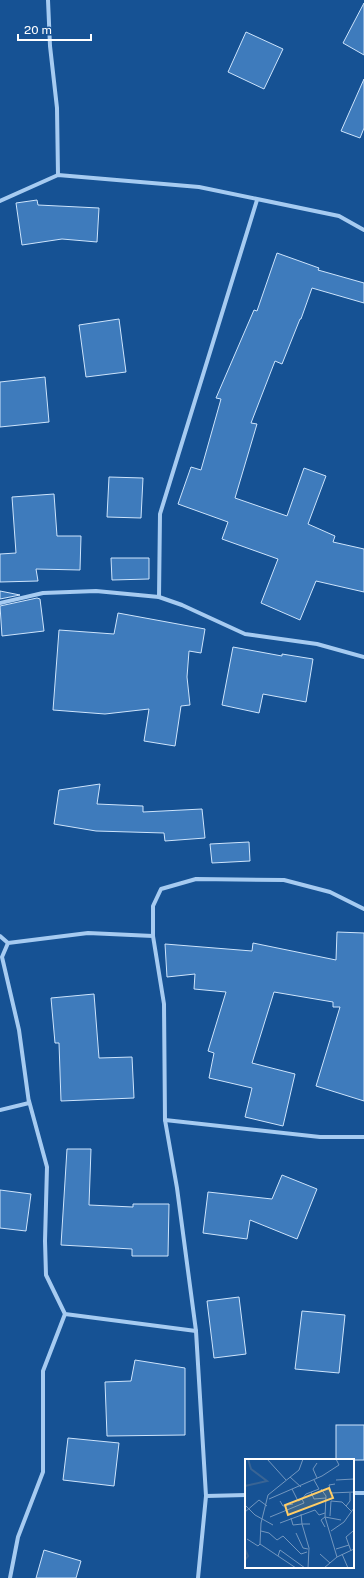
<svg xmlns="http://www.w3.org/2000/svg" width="364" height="1578" viewBox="0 0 364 1578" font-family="'Public Sans',sans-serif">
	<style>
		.building { fill: #3e7bbc; stroke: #cde4fc }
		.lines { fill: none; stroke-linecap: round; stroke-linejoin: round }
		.minor { stroke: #a6cbf1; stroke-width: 4 }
		.inset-river { fill: none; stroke: #396494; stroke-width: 2 }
		.inset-road { fill: none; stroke: #7397bf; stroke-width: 1 }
		.view { fill: #ffcd66; fill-opacity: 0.15; stroke: #ffcd66; stroke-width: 2 }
		.inset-edge { fill: none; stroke: #fff; stroke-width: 2 }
	</style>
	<rect width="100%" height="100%" fill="#165294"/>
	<g class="building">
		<polygon points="364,3 364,55 343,43"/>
		<polygon points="246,32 283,49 264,89 228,72"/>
		<polygon points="364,79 364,128 360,138 341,131"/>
		<polygon points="37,200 38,205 99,208 97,242 62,239 22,245 16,203"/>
		<polygon points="277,253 319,268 318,270 364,283 364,303 312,288 301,319 300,319 282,364 275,361 251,423 257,424 235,498 287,516 304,468 326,476 308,524 335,536 333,542 364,549 364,592 316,581 300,620 261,603 278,559 222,539 228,522 178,504 191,467 201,470 221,399 216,398 254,310 257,311"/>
		<polygon points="119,319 126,372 86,377 79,325"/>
		<polygon points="45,377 49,422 0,427 0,382"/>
		<polygon points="109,477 143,478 141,518 107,517"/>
		<polygon points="54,494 57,536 81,536 80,570 36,569 38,581 0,582 0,554 16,553 12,497"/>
		<polygon points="111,558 149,558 149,579 112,580"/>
		<polygon points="0,591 20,595 0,599"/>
		<polygon points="37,598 40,599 44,631 2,636 0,606"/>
		<polygon points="118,613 205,629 201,653 189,651 187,677 190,705 181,706 175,746 144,741 149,709 105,714 53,710 59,630 114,634"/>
		<polygon points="233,647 282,656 282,654 313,659 306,702 263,694 259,713 222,705"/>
		<polygon points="100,784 97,804 143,806 143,812 202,809 205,838 165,841 164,833 96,831 54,824 59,790"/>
		<polygon points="249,842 250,861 212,863 210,844"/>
		<polygon points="337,932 364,933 364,1101 316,1086 340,1007 333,1007 333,1002 274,992 252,1063 295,1074 283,1126 245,1117 252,1088 209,1078 214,1053 208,1051 226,992 194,989 195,974 167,977 165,944 252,951 253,943 336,960"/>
		<polygon points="94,994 99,1058 132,1057 134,1098 61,1101 59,1043 55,1043 51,998"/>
		<polygon points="67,1149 91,1149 89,1205 133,1207 133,1204 169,1204 168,1256 132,1256 132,1249 61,1245"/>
		<polygon points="282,1175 317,1189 297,1239 250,1220 247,1239 203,1233 208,1192 272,1199"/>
		<polygon points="0,1190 31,1194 26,1231 0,1228"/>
		<polygon points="239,1297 246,1354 214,1358 207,1301"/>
		<polygon points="302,1311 345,1315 339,1373 295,1369"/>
		<polygon points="135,1360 185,1368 185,1435 107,1436 105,1382 131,1381"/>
		<rect x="336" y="1425" width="28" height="35"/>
		<polygon points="68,1438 119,1443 114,1486 63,1480"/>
		<polygon points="44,1550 81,1561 76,1578 36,1578"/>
	</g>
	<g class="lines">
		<g class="minor">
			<polyline points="48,0 50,46 57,108 58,175"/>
			<polyline points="0,201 58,175 199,187 339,216 364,230"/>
			<polyline points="159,597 182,605 245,634 317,644 364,657"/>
			<polyline points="0,603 43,593 96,591 159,597 160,514 257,200"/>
			<polyline points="0,936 8,943"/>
			<polyline points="153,936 153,906 161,889 196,879 284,880 330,892 364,909"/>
			<polyline points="29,1101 47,1167 45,1241 46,1275 65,1314 196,1331"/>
			<polyline points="0,1110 29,1103 19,1030 2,957 8,943 88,933 153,936 164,1004 165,1120 177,1188 196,1331 206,1496 198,1578"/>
			<polyline points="165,1120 320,1137 364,1137"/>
			<polyline points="353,1493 364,1493"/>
			<polyline points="206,1496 246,1495"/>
			<polyline points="10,1578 18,1537 43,1472 43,1371 65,1314"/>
		</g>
	</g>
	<g transform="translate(245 1459)">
		<rect width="109" height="109" fill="#165294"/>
		<path class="inset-river" d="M0 27 22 22 6 10 3 0M0 90 3 97 0 101"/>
		<path class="inset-road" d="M22 0 41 21M45 18 56 28M72 19 68 10 72 4M91 21 109 20M90 25 84 26 86 34 109 33M76 30 81 37 80 58 92 98M66 33 69 40 81 39M24 40 77 17 94 6 91 0M57 40 61 35 74 30 69 21M35 42 38 47 48 45M0 46 10 56 28 66M101 47 105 42V34M0 53 14 41 22 47M56 55 57 65H65M85 57 86 42 97 43 106 52M25 58 59 44 57 40 53 42 47 30M80 58 96 61M46 59 48 66 57 65 64 89 63 109M35 64 70 51 74 56 80 54M80 68 76 61 80 58M16 72 24 74 32 81 38 77 56 95 62 93M86 72 99 63 109 49M51 74 58 89 63 90M2 80 13 87 15 85M91 90 104 86M106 92 101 78 108 72M75 95 85 104M97 95 103 109M33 97 35 91 60 109M51 109 15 85 16 64 23 36 54 11 58 0M79 109 92 98 109 90"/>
		<path class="view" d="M84 29 88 39 43 56 40 46Z"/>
		<rect width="109" height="109" class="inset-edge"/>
	</g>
	<path d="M18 34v6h73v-6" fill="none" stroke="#ffffff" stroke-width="2"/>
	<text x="24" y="34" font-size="12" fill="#ffffff" stroke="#165294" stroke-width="3" paint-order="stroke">20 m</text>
</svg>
